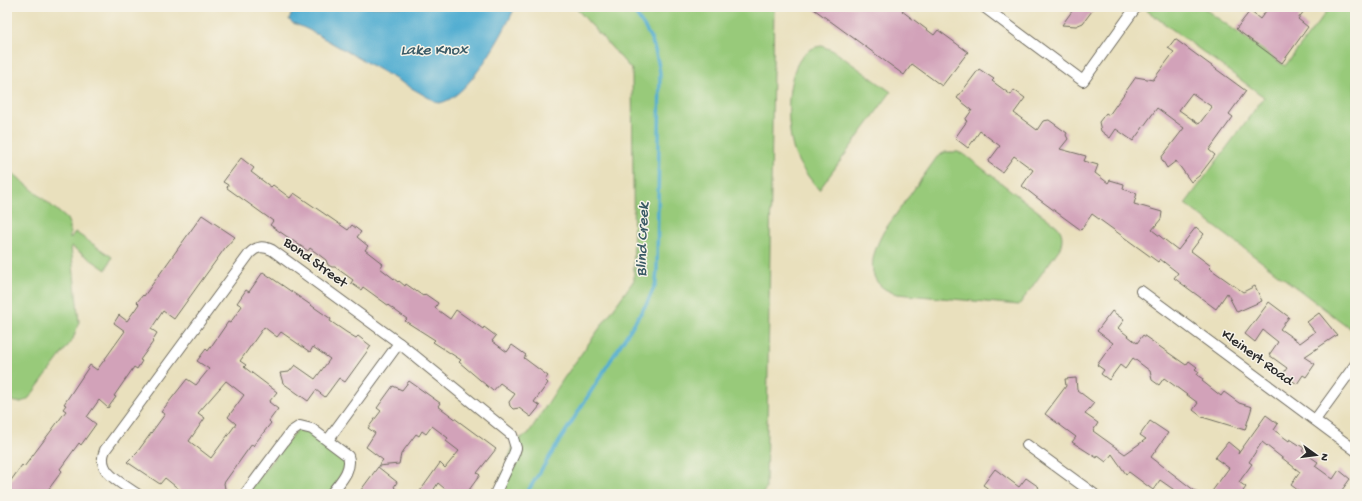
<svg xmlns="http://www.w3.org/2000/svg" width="1362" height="501" viewBox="0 0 1362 501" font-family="'Gochi Hand',sans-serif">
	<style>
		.green { fill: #98ca7a; stroke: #627a52 }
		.water { fill: #53aed1; stroke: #3f6c7e }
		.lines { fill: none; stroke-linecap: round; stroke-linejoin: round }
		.stream { stroke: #53aed1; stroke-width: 3.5 }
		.building { fill: #d2a2b9; fill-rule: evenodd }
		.street-casing { stroke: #6e6a5e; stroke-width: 12 }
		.street { stroke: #fff; stroke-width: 10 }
		.labels { text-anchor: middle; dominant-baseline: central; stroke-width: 3; stroke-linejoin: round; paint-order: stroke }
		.street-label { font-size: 15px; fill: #2b2b2b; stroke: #f7f3e8 }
		.water-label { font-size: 16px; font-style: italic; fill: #395965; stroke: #f7f3e8 }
	</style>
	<rect width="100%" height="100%" fill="#f7f3e8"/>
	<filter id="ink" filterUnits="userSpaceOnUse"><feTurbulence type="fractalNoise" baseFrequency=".025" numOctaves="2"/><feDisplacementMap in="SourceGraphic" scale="8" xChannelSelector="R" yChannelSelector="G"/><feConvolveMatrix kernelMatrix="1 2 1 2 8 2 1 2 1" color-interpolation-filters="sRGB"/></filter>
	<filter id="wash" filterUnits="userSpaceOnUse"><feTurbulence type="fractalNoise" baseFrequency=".012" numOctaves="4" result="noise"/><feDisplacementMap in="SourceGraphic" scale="16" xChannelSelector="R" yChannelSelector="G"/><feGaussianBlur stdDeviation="0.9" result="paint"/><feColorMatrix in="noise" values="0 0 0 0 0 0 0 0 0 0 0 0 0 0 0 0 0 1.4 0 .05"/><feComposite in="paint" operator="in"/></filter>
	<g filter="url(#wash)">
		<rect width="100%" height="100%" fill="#e9e0bd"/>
		<g class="green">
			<polygon points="575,7 774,7 766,489 762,494 495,494 515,441 528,434 564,378 634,280 632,70"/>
			<polygon points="1142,7 1202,7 1285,66 1330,7 1355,7 1355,332 1185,204 1264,97"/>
			<path d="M822 46 834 51 891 92 819 190C810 178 800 168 795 154 785 127 782 49 822 46Z"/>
			<path d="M945 152H958L965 155 1057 226C1063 233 1063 239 1060 248L1019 305 897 294C863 285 870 256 884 231L937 157Z"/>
			<path d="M7 168 67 219 70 226V239L75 232 112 257 106 270 71 246 79 322 73 339 29 398C21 404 16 403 7 399Z"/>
			<polygon points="300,426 349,459 331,494 245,494"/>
		</g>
		<path class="water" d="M295 7H515C505 31 466 102 438 103L309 30 291 22 289 19Z"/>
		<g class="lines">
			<path class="stream" d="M526 494 647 303 656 283 657 268 660 73C655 41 649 32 630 7"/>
		</g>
		<g id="blocks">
			<g class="building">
				<polygon points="811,7 905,7 902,11 934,35 938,30 968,52 942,86 912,64 904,75"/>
				<polygon points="1075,7 1095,7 1083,23 1076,26 1062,25"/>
				<polygon points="1269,7 1307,7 1298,19 1308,27 1282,63 1236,29 1250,11 1260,19"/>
				<path d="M1175 39 1246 91 1229 114 1233 117 1209 150 1215 155 1199 176 1191 182 1176 161 1167 168 1161 158 1184 128 1157 108 1133 141 1116 129 1110 138 1101 131 1099 122 1106 113 1109 115 1136 77 1153 80 1174 52 1168 48ZM1192 93 1212 107 1199 124 1179 110Z"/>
				<polygon points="979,69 994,79 992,81 1011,95 1014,90 1025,98 1014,113 1037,130 1043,121 1049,120 1067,133 1066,135 1068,139 1060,149 1086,156 1084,161 1098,165 1095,173 1108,183 1110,180 1124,184 1123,189 1137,193 1134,204 1162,212 1161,219 1152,230 1178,250 1196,227 1204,234 1191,251 1211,266 1209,268 1243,292 1255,286 1262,301 1237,312 1227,293 1216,309 1174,278 1178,273 1160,259 1158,262 1092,214 1081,230 1040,200 1022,186 1033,170 1014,156 1002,172 988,162 1000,146 980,131 968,148 955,138 967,121 965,120 972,110 957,98"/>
				<polygon points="241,158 254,168 251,172 271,187 273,185 290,198 294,193 348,230 352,225 361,232 357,237 368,246 365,250 383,264 380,268 398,282 399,281 405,286 406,284 423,296 425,294 438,303 435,308 450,319 456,310 483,329 484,327 496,336 492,341 507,352 512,345 526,355 524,358 548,376 545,380 548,383 534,402 540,406 531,417 519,408 513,409 510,406 509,402 515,394 500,383 493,391 459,362 461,360 433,342 435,340 405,321 407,319 363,287 361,290 351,283 353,280 335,267 332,267 328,265 326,260 310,248 308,251 270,225 273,221 227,188 228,185 223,182"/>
				<polygon points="202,215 235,237 225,248 174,319 163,311 151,329 157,333 152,341 153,342 140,360 142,361 137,369 134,367 114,396 116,397 108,408 99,400 87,417 96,424 81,445 79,443 60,469 62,471 45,494 14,494 7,489 7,486 22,465 24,467 66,411 63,409 66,405 64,404 90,365 97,370 125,331 114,323 119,315 127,321 139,304 137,302 143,295 144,296"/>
				<path d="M263 272 331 319 330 321 346 332 356 338 358 336 371 346 345 382 339 378 325 397 316 390 308 401 283 383 280 373 289 372 295 365 315 379 330 359 313 347 310 352 281 332 277 337 264 327 240 361 246 365 244 367 277 392 269 402 278 409 269 421 271 423 253 446 252 444 224 483 225 489 220 494H177L180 490 165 478 160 484 127 462 138 451 165 414 161 412 187 379 196 385 209 369 197 361 206 349 208 351 228 322 230 323 242 306 237 303 246 290 249 292ZM226 381 244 395 228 417 236 424 211 458 189 441 205 418 198 413Z"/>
				<polygon points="1269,302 1289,317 1280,329 1300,343 1315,332 1307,322 1319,313 1337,335 1304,357 1315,364 1306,377 1303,375 1297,384 1283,374 1287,368 1269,355 1278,342 1263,330 1255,342 1245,334"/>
				<polygon points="1112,311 1124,320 1118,328 1137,343 1143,335 1186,365 1189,361 1197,367 1195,369 1199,372 1197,375 1203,379 1202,381 1221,396 1224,392 1239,403 1252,407 1245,430 1202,417 1193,410 1198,403 1164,378 1159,385 1152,380 1150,371 1133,358 1125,369 1120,365 1109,380 1101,374 1104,370 1097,365 1113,343 1097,331"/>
				<polygon points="1076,378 1077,390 1094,403 1085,414 1098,423 1093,431 1125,454 1146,439 1140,435 1150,421 1168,433 1151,457 1199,494 1180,494 1160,480 1153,490 1129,472 1126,474 1112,454 1106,462 1098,456 1097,458 1072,442 1076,437 1045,414 1066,386 1065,379"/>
				<polygon points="409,381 440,403 438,406 496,449 477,473 480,475 466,494 451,494 438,483 431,494 418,494 440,463 445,468 459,451 446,441 448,438 432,426 426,434 422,431 419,436 416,434 401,454 399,464 378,466 383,460 366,447 375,433 368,428 381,411 377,408 393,386 402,390"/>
				<polygon points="1266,415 1278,424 1274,430 1289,441 1290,439 1304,448 1302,451 1318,462 1315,466 1333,479 1339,470 1350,479 1339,494 1303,494 1291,485 1300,472 1262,442 1249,462 1252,464 1239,482 1246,487 1241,494 1210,494 1229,468 1215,458 1228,442 1239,451 1238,454"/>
				<polygon points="378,467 397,482 394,487 401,494 358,494"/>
				<polygon points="995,469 1019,487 1026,478 1039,487 1034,494 996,494 983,485"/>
			</g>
		</g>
	</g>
	<g filter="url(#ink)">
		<use href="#blocks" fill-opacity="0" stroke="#6e6a5e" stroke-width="1"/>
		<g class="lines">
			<g class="street-casing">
				<g id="street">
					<polyline points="984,7 1083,81 1136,7"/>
					<polyline points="1141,291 1355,450"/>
					<polyline points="1315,420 1355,365"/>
					<polyline points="328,440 399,343"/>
					<polyline points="1027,445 1094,494"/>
					<path d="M137 494C122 483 95 472 105 450L250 253C257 246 263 246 272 250L399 343 512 435 516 448 514 454 495 494"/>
					<path d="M245 494 291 432 300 426 312 429 348 456C353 470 339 483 331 494"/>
				</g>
			</g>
			<use href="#street" class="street"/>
		</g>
	</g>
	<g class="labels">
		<g class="street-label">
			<text transform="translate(315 263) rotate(36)">Bond Street</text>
			<text transform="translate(1257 358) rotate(36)">Kleinert Road</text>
		</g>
		<g class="water-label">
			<text x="434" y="51">Lake Knox</text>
			<text transform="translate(644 240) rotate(-88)">Blind Creek</text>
		</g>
	</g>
	<rect width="1362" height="501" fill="none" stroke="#f7f3e8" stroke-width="24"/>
	<g transform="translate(1316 455) rotate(104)" stroke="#f7f3e8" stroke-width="3" paint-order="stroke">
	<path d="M0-3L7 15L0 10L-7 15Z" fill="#2b2b2b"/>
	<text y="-6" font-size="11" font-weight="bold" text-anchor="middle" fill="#2b2b2b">N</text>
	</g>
</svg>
